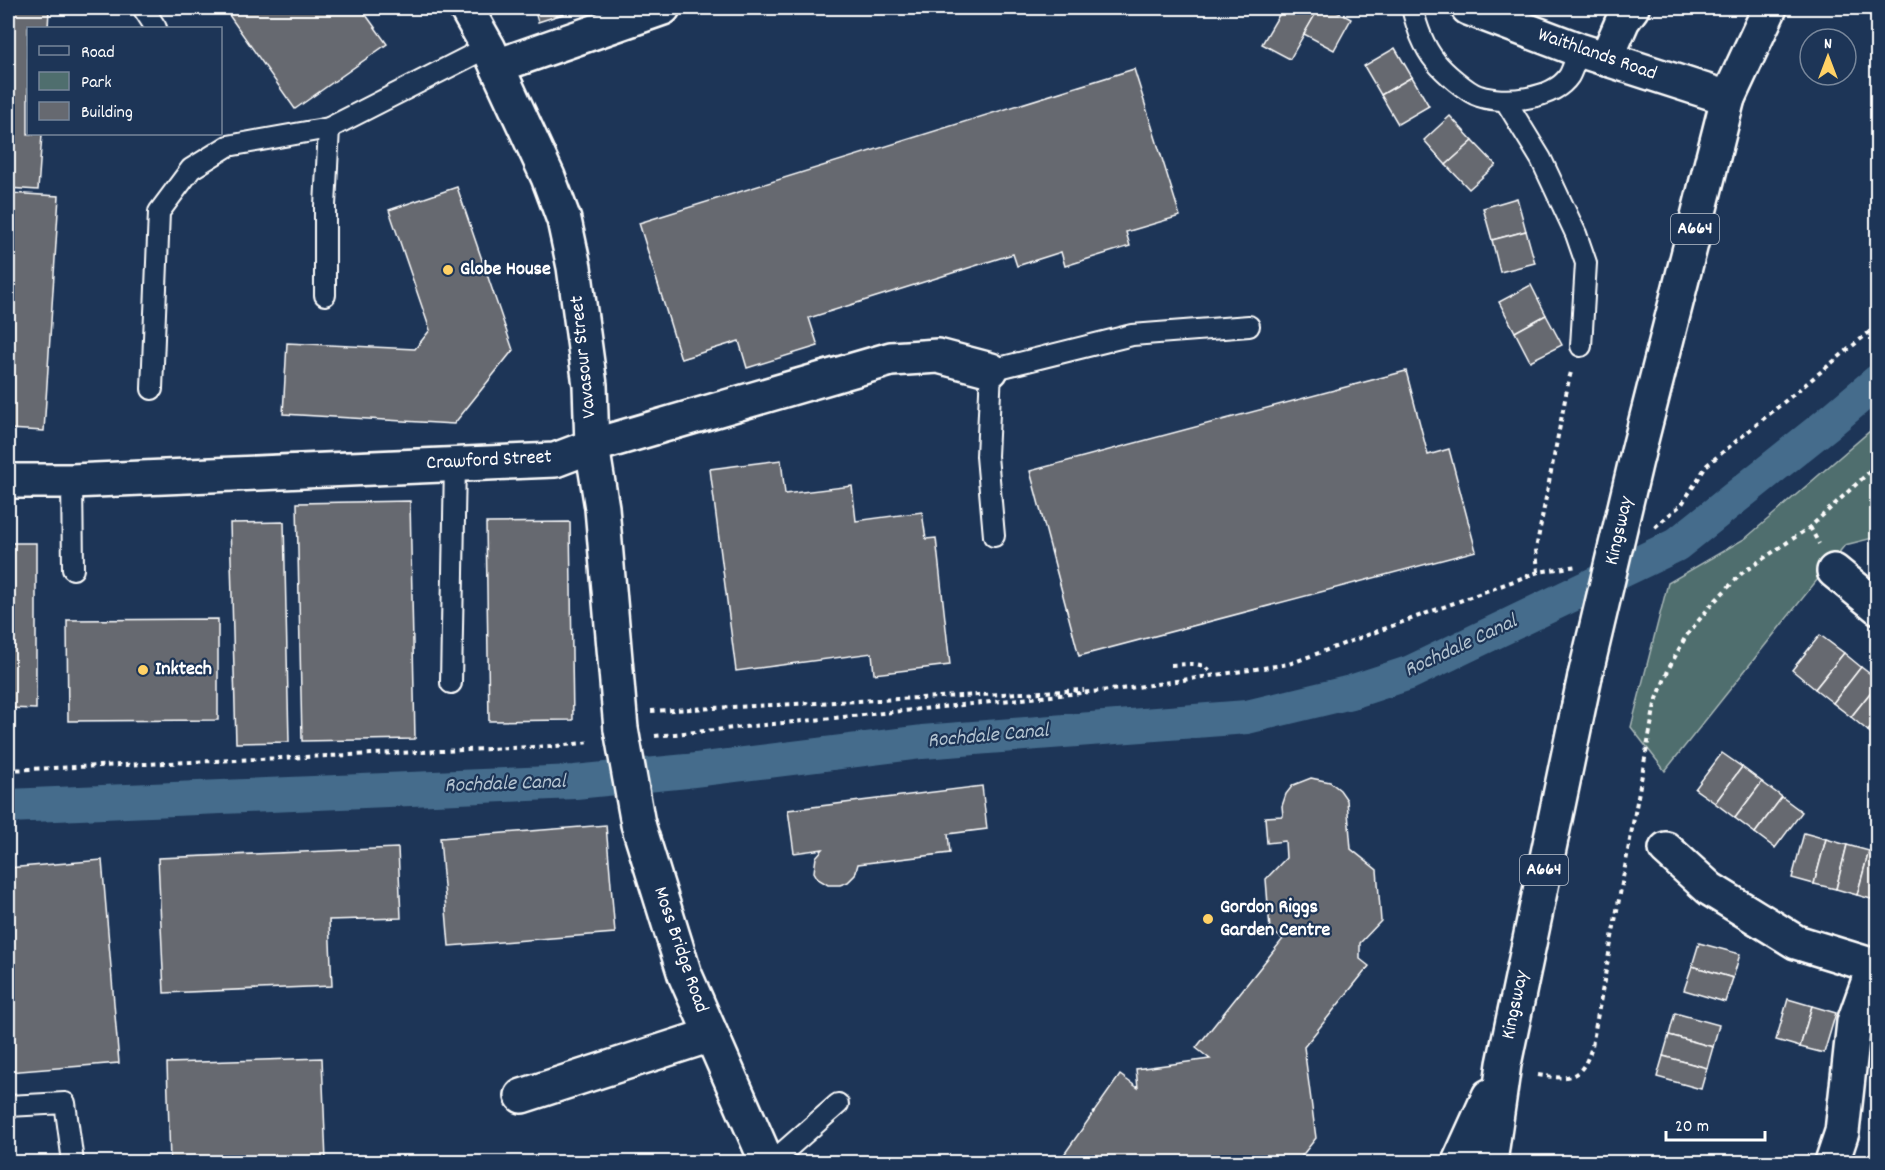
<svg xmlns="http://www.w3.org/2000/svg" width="1885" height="1170" viewBox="0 0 1885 1170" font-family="Dekko,sans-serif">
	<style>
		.green { fill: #4f6e6e; stroke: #a7b6b6; stroke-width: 1.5 }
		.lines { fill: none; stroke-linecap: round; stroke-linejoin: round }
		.canal { stroke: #446c8c; stroke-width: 34 }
		.building { fill: #666970; stroke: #fff; stroke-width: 1.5 }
		.lane-casing { stroke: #fff; stroke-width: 24 }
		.street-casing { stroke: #fff; stroke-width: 38 }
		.primary-casing { stroke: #fff; stroke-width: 38 }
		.path { stroke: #fff; stroke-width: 4; stroke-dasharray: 4.5 4.5; stroke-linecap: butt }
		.lane { stroke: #1d3557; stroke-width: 20 }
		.street { stroke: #1d3557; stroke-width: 33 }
		.primary { stroke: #1d3557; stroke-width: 33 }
		.street-bridge-casing { stroke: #fff; stroke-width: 38; stroke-linecap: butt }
		.primary-bridge-casing { stroke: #fff; stroke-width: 38; stroke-linecap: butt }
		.street-bridge { stroke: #1d3557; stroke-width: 33 }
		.primary-bridge { stroke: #1d3557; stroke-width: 33 }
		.poi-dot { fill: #ffd166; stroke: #1d3557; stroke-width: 2 }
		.labels { text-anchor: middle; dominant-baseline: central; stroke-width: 4.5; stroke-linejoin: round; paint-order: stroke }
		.shield { fill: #1d3557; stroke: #bbc2cd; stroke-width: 1.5 }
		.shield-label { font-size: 18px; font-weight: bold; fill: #fff }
		.street-label { font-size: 20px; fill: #fff; stroke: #1d3557 }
		.poi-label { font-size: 20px; font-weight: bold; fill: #fff; stroke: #1d3557; text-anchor: start }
		.water-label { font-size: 21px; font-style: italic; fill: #b4c4d1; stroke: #1d3557 }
	</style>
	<rect width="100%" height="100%" fill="#1d3557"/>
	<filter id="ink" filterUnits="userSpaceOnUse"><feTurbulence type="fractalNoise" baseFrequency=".0167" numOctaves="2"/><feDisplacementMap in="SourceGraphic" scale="12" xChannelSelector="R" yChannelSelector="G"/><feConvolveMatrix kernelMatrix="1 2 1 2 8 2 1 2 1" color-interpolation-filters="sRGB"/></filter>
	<g filter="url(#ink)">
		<polygon class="green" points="1877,425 1877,537 1845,545 1665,771 1631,727 1668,583 1746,538"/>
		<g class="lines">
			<polyline class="canal" points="8,806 575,782 687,771 922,742 1247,717 1351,692 1409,673 1676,545 1826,425 1878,381"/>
		</g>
		<g class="building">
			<polygon points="8,8 49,10 48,28 28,28 28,134 42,134 38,190 8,188"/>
			<polygon points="224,8 361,8 387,44 295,109"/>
			<polygon points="534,8 582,8 538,22"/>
			<polygon points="1283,8 1319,8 1290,59 1262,44"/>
			<polygon points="1319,8 1330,8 1351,19 1334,50 1304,34"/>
			<polygon points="1395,48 1412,77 1381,95 1364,66"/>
			<polygon points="1134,69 1180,216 1126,232 1130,246 1065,266 1061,252 1017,266 1013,254 809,318 818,346 747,368 739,341 681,359 639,223"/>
			<polygon points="1412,77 1429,106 1398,124 1381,95"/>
			<polygon points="1450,116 1473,141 1446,165 1424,140"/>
			<polygon points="1473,141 1496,165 1469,189 1446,165"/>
			<polygon points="457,187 513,350 454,424 283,414 287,343 415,349 430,330 389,210"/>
			<polygon points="8,193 59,196 44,431 8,429"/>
			<polygon points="1517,198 1526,231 1492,240 1483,208"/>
			<polygon points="1526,231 1535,263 1500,272 1492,240"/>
			<polygon points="1531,285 1546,315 1515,332 1499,302"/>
			<polygon points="1546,315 1562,345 1530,361 1515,332"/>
			<polygon points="1406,371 1428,455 1449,449 1476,551 1079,656 1030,471"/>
			<polygon points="781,460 785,494 852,486 856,521 922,512 926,539 936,538 950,665 874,674 872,653 736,671 710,469"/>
			<polygon points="410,501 415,739 302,741 297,503"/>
			<polygon points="284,522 289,742 236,743 230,523"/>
			<polygon points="570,522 573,720 489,721 486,523"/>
			<polygon points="8,543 36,543 36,709 8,708"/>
			<polygon points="218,619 218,720 68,721 67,620"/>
			<polygon points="1820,635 1844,653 1815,689 1792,670"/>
			<polygon points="1844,653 1861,667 1833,703 1815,689"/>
			<polygon points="1861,667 1878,680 1878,683 1851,717 1833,703"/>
			<polygon points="1878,683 1878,719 1868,731 1851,717"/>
			<polygon points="1878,719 1878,738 1868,731"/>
			<polygon points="1722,753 1742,767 1715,803 1695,789"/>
			<polygon points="1742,767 1762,782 1735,818 1715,803"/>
			<polygon points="1311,778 1330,782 1340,790 1347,800 1351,849 1377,870 1381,921 1360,943 1360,959 1369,966 1304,1047 1316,1138 1297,1162 1072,1162 1063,1156 1120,1075 1138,1088 1136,1069 1210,1059 1196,1048 1283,939 1270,930 1266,879 1286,858 1285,841 1267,843 1265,817 1283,816 1282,806 1286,794 1293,785"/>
			<polygon points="1762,782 1782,797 1755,833 1735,818"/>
			<polygon points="982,786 987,829 948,834 950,853 858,864 855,875 848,882 840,885 828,885 818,879 814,872 816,857 823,849 794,853 788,810"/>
			<polygon points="1782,797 1802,812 1775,848 1755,833"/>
			<polygon points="606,825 615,933 449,946 440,838"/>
			<polygon points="1804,833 1826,839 1814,884 1792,878"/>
			<polygon points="1826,839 1847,845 1836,889 1814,884"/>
			<polygon points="1847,845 1869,851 1857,895 1836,889"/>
			<polygon points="398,848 401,918 329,920 332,986 164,993 158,858"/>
			<polygon points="1869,851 1878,853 1878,901 1857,895"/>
			<polygon points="102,860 119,1063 8,1072 8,868"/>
			<polygon points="1699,943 1740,954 1733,978 1692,966"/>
			<polygon points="1692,966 1733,978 1725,1002 1684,990"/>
			<polygon points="1788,999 1812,1006 1800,1047 1776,1040"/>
			<polygon points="1812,1006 1836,1013 1824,1053 1800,1047"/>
			<polygon points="1675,1013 1719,1025 1713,1047 1669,1035"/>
			<polygon points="1669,1035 1713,1047 1707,1068 1663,1056"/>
			<polygon points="1663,1056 1707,1068 1701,1089 1657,1077"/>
			<polygon points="322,1058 326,1162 170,1162 167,1063"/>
			<polygon points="1878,1144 1878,1162 1872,1162"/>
		</g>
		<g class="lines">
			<g class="lane-casing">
				<g id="lane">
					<polyline points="143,8 156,28"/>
					<path d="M1412 8C1417 27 1423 46 1436 62 1443 71 1468 93 1479 96 1503 104 1553 100 1569 76 1573 69 1576 58 1579 50"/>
					<polyline points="1505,100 1541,159 1576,234 1586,263 1581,346"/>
					<polyline points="325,295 325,206 329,128"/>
					<polyline points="152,389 159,212 191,169 228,146 329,128 488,47"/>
					<polyline points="72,481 73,569"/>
					<polyline points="994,536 987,456 991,370 1132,335 1249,326"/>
					<polyline points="451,683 455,463"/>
					<polyline points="8,1106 65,1103 73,1162"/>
					<polyline points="772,1162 838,1104"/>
				</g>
			</g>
			<g class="street-casing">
				<g id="street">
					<polyline points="466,8 488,47 548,177 564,220 574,267 590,385 592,446 602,508 621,729"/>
					<polyline points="1468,8 1579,50 1728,98"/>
					<polyline points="1606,59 1623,20 1632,8"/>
					<polyline points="497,66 663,8"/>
					<polyline points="8,481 72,481 555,460 592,446 891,359 938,356 991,370"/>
					<polyline points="1834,571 1878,607"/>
					<polyline points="638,824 685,975 767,1162"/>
					<polyline points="1666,849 1710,889 1796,942 1874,966 1854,1022 1842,1132 1832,1162"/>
					<polyline points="522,1096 711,1035"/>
				</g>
			</g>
			<g class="primary-casing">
				<g id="primary">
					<polyline points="1637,456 1728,98 1770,8"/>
					<polyline points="1459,1162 1489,1096"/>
					<polyline points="1490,1162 1504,1064 1585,676"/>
				</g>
			</g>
			<g class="path">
				<polyline points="1655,527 1682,504 1707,465 1878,325"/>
				<polyline points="1810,527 1819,544"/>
				<polyline points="1538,572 1536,549 1569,379 1572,369"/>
				<path d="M1171 665C1187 665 1203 659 1212 675"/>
				<polyline points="651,711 1084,690"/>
				<polyline points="655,736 1130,688 1289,664 1538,572 1577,566"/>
				<polyline points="8,770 556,746 591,742"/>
				<path d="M1538 1075C1570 1080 1582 1080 1592 1046L1655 704 1669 668 1686 636 1712 604 1742 573 1810 527 1878 464"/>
			</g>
			<use href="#lane" class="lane"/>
			<use href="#street" class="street"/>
			<use href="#primary" class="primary"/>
			<g class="street-bridge-casing">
				<polyline id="street-bridge" points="621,729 638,824"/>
			</g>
			<g class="primary-bridge-casing">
				<polyline id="primary-bridge" points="1585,676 1637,456"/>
			</g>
			<use href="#street-bridge" class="street-bridge"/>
			<use href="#primary-bridge" class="primary-bridge"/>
		</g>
	</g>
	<g class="poi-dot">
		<circle cx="448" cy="270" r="6"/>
		<circle cx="143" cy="670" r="6"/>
		<circle cx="1208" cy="919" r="6"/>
	</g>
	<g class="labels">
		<g class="shield">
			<rect x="1671" y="214" width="48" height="30" rx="4.5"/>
			<rect x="1520" y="855" width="48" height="30" rx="4.5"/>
		</g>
		<g class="shield-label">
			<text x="1695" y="229">A664</text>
			<text x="1544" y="870">A664</text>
		</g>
		<g class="street-label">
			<text transform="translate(1597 55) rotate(19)">Waithlands Road</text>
			<text transform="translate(584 357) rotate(-96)">Vavasour Street</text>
			<text transform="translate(489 461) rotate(-3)">Crawford Street</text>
			<text transform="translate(1620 531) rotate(-77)">Kingsway</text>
			<text transform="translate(680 950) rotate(71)">Moss Bridge Road</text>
			<text transform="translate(1516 1005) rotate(-78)">Kingsway</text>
		</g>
		<g class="poi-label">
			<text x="460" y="270">Globe House</text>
			<text x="155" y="670">Inktech</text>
			<text x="1220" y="908">Gordon Riggs<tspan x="1220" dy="23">Garden Centre</tspan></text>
		</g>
		<g class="water-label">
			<text transform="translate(1461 647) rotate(-25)">Rochdale Canal</text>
			<text transform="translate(988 737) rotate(-5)">Rochdale Canal</text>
			<text transform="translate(505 785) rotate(-2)">Rochdale Canal</text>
		</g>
	</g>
	<rect width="1885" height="1170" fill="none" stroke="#1d3557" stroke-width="30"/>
	<rect x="15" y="15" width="1855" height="1140" fill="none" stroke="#fff" stroke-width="2" filter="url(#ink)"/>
	<rect x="27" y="27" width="195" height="108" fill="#1d3557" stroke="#77869a" stroke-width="1.5"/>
	<rect x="39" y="46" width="30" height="9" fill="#1d3557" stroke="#77869a" stroke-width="1.5"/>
	<text x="81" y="57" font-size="18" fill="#ffffff">Road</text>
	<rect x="39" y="72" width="30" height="18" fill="#4f6e6e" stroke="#77869a" stroke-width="1.5"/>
	<text x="81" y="87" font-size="18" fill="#ffffff">Park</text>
	<rect x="39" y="102" width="30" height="18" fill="#666970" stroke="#77869a" stroke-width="1.5"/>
	<text x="81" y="117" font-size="18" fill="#ffffff">Building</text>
	<g transform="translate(1828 57)"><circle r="28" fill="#1d3557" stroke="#77869a" stroke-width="1.5"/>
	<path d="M0-4.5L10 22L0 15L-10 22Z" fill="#ffd166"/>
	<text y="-9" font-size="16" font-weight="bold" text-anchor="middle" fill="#ffffff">N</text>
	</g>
	<path d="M1666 1131v9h99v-9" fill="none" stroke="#ffffff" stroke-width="3"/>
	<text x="1675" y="1131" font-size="18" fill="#ffffff" stroke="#1d3557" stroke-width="4.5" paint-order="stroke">20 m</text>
</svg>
